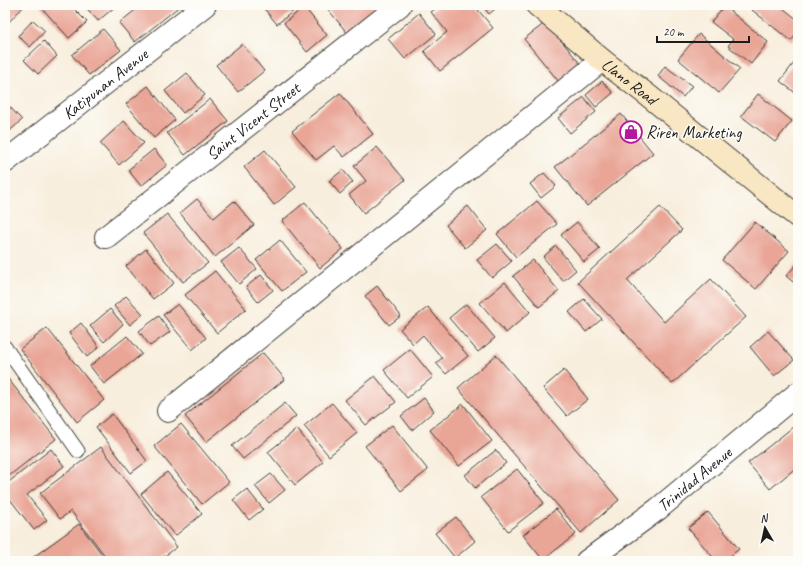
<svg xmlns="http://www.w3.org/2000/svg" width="803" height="566" viewBox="0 0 803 566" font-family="Caveat,sans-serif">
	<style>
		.building { fill: #e9a697 }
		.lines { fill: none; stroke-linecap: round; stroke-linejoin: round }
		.lane-casing { stroke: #3d3c39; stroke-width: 15 }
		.street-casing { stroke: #3d3c39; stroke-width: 24 }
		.secondary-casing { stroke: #3d3c39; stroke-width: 24 }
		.lane { stroke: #fff; stroke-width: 13 }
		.street { stroke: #fff; stroke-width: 22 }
		.secondary { stroke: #f9e7c3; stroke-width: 22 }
		.labels { text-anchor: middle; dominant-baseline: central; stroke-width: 3; stroke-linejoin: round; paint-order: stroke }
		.street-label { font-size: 17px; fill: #1c1c1c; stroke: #fdfcf7 }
		.poi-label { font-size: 17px; fill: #1c1c1c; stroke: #fdfcf7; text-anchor: start }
	</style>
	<rect width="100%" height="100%" fill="#fdfcf7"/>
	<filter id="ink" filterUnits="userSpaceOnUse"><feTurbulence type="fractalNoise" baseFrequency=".025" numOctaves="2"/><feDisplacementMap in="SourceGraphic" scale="8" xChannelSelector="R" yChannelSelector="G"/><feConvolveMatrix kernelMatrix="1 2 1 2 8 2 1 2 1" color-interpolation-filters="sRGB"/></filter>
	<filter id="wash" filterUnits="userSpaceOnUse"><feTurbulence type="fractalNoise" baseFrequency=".012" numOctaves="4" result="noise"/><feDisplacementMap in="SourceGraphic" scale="16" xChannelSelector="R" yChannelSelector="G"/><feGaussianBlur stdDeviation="0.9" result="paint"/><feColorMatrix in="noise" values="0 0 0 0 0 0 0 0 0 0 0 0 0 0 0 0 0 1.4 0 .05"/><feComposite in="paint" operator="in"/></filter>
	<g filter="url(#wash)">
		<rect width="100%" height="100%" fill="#f8eedd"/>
		<g id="blocks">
			<g class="building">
				<polygon points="5,5 25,5 5,26"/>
				<polygon points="42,5 70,5 87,22 69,38 40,6"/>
				<polygon points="84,5 117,5 98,21"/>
				<polygon points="138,5 181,5 135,42 119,23 139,7"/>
				<polygon points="261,5 301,5 277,24"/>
				<polygon points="332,5 383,5 348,34 327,8"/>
				<polygon points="440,5 474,5 493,28 440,71 424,51 447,32 431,12"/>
				<polygon points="482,5 500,5 489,14"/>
				<polygon points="755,5 779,5 798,20 798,32 791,41 752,10"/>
				<polygon points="724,6 768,42 751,64 728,46 733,39 711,22"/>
				<polygon points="304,7 327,35 307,52 284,23"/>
				<polygon points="419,13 436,34 405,59 388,39"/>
				<polygon points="33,20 45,31 30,47 18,36"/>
				<polygon points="546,22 582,66 560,83 524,39"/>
				<polygon points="103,29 121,50 89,75 72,55"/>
				<polygon points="699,34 740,69 719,93 678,59"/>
				<polygon points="44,41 57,56 38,74 24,60"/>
				<polygon points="242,44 264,71 238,92 216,65"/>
				<polygon points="798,58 798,95 780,81"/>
				<polygon points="665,66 692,86 683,97 658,76"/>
				<polygon points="187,73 205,95 183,113 165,91"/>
				<polygon points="602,81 613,93 596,107 586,95"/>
				<polygon points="148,86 175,120 154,138 126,104"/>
				<polygon points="340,93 373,134 344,157 334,146 316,160 292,131"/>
				<polygon points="758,94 792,121 775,142 741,116"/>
				<polygon points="584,97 596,112 570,133 558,118"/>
				<polygon points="210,99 228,121 185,155 167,133"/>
				<polygon points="6,103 22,120 5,135 5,104"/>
				<polygon points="621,114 653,153 587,206 555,167"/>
				<polygon points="124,121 144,143 119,165 100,143"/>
				<polygon points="377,147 405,180 364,213 349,195 366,181 354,166"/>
				<polygon points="154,149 167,165 141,186 128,170"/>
				<polygon points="265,150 296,187 274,205 244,167"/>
				<polygon points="343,170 353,182 340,194 329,181"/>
				<polygon points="544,173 556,186 541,198 530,184"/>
				<polygon points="197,199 214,218 234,201 254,225 215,257 180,213"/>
				<polygon points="537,201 557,224 516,257 497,234"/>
				<polygon points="305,202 343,249 320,268 282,221"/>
				<polygon points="468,206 487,230 465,248 446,225"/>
				<polygon points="660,207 682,230 627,280 664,322 711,279 746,317 672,384 578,282"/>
				<polygon points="167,214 208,263 183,282 143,233"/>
				<polygon points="577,222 600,249 584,262 561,235"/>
				<polygon points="755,222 789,251 756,289 722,260"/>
				<polygon points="280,240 306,272 282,291 256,260"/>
				<polygon points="497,244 512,261 492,278 477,260"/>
				<polygon points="556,246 576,270 563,281 543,257"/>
				<polygon points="239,248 257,269 239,284 221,262"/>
				<polygon points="146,249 174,283 153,299 126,266"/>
				<polygon points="533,260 559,291 539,307 513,276"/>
				<polygon points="798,263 798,286 786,276"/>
				<polygon points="215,271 246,309 217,333 185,295"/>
				<polygon points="261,275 273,290 258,302 246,287"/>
				<polygon points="505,282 530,312 506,333 480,303"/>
				<polygon points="377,286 401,316 389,325 365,296"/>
				<polygon points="126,296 143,314 130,325 114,306"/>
				<polygon points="584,299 602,319 586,332 569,312"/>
				<polygon points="178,304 206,338 192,350 163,315"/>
				<polygon points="466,304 495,338 478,352 449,318"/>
				<polygon points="428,307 468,356 446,374 436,363 442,358 423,335 413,344 400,329"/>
				<polygon points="110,309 123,324 104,342 90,326"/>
				<polygon points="159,316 170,332 150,346 139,331"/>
				<polygon points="81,323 99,347 87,357 69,333"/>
				<polygon points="47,328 104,400 77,422 20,349"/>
				<polygon points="768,331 794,360 774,376 750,347"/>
				<polygon points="127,336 142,354 104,384 90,366"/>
				<polygon points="410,349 433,377 407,398 384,370"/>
				<polygon points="263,353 285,379 206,442 185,416"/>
				<polygon points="496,355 619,500 581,533 458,388"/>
				<polygon points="564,370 588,399 567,416 543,388"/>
				<polygon points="5,375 56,439 5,479"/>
				<polygon points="375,376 396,402 366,425 345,400"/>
				<polygon points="424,398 434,411 412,430 401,416"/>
				<polygon points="285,403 296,416 243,459 232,446"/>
				<polygon points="332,403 357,433 329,456 304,426"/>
				<polygon points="463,404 492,441 459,466 430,430"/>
				<polygon points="112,414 147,461 131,473 96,427"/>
				<polygon points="798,423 798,466 770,489 748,463"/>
				<polygon points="181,424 229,482 202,504 154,446"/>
				<polygon points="392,425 428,470 401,491 365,446"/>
				<polygon points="297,429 323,462 295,485 268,452"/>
				<polygon points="101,447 177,547 158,561 109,561 71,511 60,519 40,493"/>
				<polygon points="51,449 64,466 27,495 47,520 34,530 5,493 5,485"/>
				<polygon points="496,450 506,463 475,488 465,475"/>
				<polygon points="517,469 544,503 508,531 481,497"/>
				<polygon points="167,472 202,514 175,536 141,494"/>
				<polygon points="271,474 285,490 269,503 255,486"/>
				<polygon points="247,489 263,509 249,520 233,500"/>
				<polygon points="5,504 10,511 5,515"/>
				<polygon points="556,509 576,534 543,560 523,535"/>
				<polygon points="708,512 739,549 724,561 716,561 688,528"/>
				<polygon points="456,517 475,541 455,558 435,533"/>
				<polygon points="79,524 107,561 28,561"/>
			</g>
		</g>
	</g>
	<g filter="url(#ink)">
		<use href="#blocks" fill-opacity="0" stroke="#3d3c39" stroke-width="1"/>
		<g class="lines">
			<g class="lane-casing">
				<polyline id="lane" points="5,347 78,451"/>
			</g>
			<g class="street-casing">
				<g id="street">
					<path id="s1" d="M5 162 205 5"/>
					<path id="s2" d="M106 237 400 5"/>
					<polyline points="168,411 602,60"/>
					<path id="s3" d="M587 561 658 509 798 393"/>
				</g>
			</g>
			<g class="secondary-casing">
				<g id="secondary">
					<path id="s4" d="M537 5 602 60 650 97 798 217"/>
				</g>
			</g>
			<use href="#lane" class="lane"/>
			<use href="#street" class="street"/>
			<use href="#secondary" class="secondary"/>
		</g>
	</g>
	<defs>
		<g id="shop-ring" transform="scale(1.15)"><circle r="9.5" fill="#fdfcf7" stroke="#b5179e" stroke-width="1.5"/><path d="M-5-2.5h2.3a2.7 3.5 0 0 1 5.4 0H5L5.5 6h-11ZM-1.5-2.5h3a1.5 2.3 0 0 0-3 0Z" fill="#b5179e"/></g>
	</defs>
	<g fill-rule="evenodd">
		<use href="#shop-ring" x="631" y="132"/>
	</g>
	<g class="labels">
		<g class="street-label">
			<text stroke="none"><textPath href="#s4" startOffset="120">Llano Road</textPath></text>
			<text stroke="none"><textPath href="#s1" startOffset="127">Katipunan Avenue</textPath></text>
			<text stroke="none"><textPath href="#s2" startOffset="187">Saint Vicent Street</textPath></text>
			<text stroke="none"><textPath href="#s3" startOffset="135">Trinidad Avenue</textPath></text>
		</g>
		<g class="poi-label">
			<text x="646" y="132">Riren Marketing</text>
		</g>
	</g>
	<rect width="803" height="566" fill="none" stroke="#fdfcf7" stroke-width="20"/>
	<g transform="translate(765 528) rotate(351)" stroke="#fdfcf7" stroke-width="3" paint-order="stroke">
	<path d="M0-3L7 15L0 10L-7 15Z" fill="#1c1c1c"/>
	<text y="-6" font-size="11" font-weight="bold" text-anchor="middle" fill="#1c1c1c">N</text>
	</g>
	<path d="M657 36v6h92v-6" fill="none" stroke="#1c1c1c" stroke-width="2"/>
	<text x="663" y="36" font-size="12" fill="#1c1c1c" stroke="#fdfcf7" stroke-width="3" paint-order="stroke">20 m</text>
</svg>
